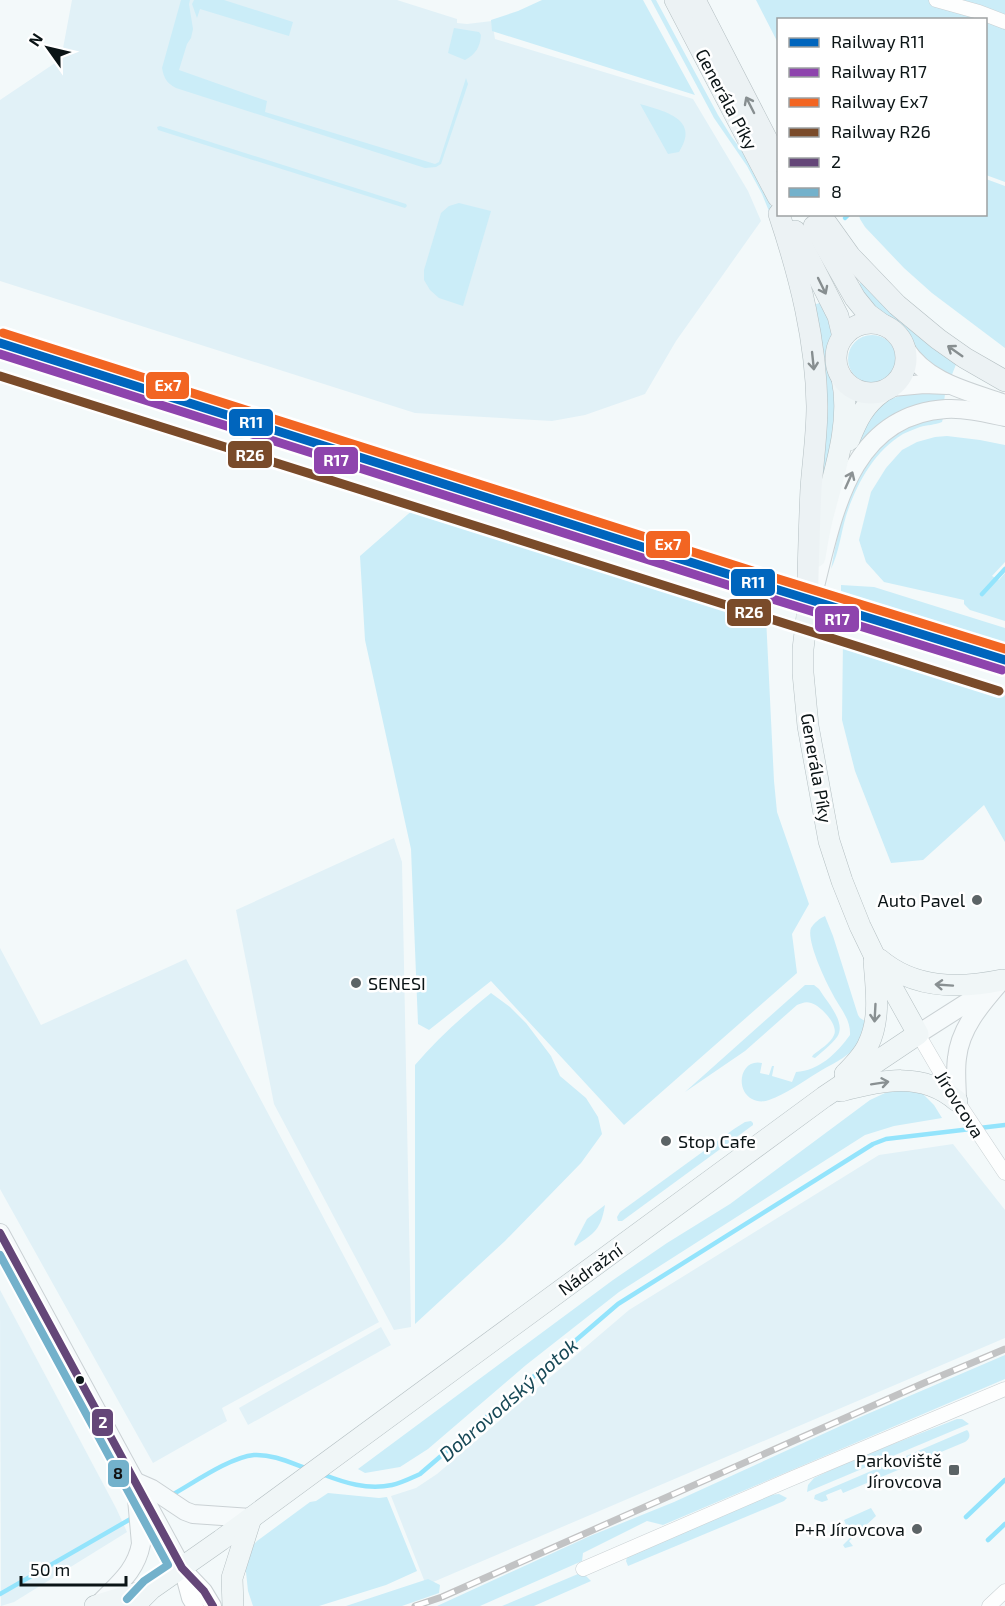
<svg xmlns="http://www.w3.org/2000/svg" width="1005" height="1606" viewBox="0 0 1005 1606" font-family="'Exo 2',sans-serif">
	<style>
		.built { fill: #e1f1f7 }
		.green { fill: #cbedf8 }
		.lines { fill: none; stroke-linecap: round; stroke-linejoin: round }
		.stream { stroke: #94e4fc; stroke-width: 4.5 }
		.minor-casing { stroke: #cad1d4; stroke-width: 15 }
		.tertiary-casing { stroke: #cad1d4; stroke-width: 18 }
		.secondary-casing { stroke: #cad1d4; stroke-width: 20 }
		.primary-casing { stroke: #b4bfc2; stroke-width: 22 }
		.trunk-casing { stroke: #b4bfc2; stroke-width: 22 }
		.minor { stroke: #fdfefe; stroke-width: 14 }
		.tertiary { stroke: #fdfefe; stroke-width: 16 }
		.secondary { stroke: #f6fafb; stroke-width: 18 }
		.primary { stroke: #f0f6f7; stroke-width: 21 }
		.trunk { stroke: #ecf2f4; stroke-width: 21 }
		.rail-casing { stroke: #c2c3c4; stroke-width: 7 }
		.rail { stroke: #fff; stroke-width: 4.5; stroke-dasharray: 14; stroke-linecap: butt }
		.bus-1-casing { stroke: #fff; stroke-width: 12 }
		.bus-2-casing { stroke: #fff; stroke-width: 12 }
		.bus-1 { stroke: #644678; stroke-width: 8 }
		.bus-2 { stroke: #73b1cb; stroke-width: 8 }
		.rail-1-casing { stroke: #fff; stroke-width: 14 }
		.rail-2-casing { stroke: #fff; stroke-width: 14 }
		.rail-3-casing { stroke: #fff; stroke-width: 14 }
		.rail-4-casing { stroke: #fff; stroke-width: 14 }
		.rail-1 { stroke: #0065bd; stroke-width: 9 }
		.rail-2 { stroke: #8e44ad; stroke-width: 9 }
		.rail-3 { stroke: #f26522; stroke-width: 9 }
		.rail-4 { stroke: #7a4b2a; stroke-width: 9 }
		.oneway { stroke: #878e90 }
		.oneway2 { stroke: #8c9294 }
		.oneway3 { stroke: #899092 }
		.poi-dot { fill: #5c6466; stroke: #fff; stroke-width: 2 }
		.bus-dot { fill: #0b1416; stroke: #fff; stroke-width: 2 }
		.labels { text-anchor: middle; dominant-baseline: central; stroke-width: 5; stroke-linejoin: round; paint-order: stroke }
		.street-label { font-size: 18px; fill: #0b1416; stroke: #fff }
		.poi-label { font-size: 18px; fill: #0b1416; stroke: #fff; text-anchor: end }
		.water-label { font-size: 20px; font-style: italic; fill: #184957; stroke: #fff }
		.line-badge { stroke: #fff; stroke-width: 2 }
		.badge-label { font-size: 16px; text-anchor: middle; font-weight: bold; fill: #fff }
		.pale-badge-label { font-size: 16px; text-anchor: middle; font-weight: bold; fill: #111 }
	</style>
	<rect width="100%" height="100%" fill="#f3f9fa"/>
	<g class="built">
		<polygon points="72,0 397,0 457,19 457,23 467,24 492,21 495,39 693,99 748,191 761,221 676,341 645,394 585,415 552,421 415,413 0,281 0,100 61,59"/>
		<polygon points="0,337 858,609 1005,653 1005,675 0,360"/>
		<polygon points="394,838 402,862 411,1327 394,1330 274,1104 236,910"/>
		<polygon points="0,948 41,1025 186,959 379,1322 222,1408 227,1421 153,1463 0,1189"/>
		<polygon points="953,1144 1005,1210 1005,1338 426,1585 391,1496 416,1488 437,1474 629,1310 879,1155"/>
		<polygon points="0,1290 116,1508 127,1532 14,1602 1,1606"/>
		<polygon points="381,1327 391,1345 248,1425 239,1408"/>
	</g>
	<g class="green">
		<path d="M181 0H190L189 4 193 29 191 38 187 44 179 70 267 101 265 112 435 164 439 162 466 78 468 84 441 164 436 167 425 168 176 88C167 83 164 79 162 68Z"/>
		<polygon points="194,0 224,0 293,22 289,36 200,9 197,18 192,4"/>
		<polygon points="542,0 643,0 695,95 492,31 491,20 518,11"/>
		<polygon points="651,0 656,0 718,115 731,136 748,159 763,186 778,225 794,300 792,296 775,226 762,194 747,166 714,118"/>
		<polygon points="756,0 1005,0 1005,182 986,175 986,20 778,20 778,43"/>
		<path d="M454 28 479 32 481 35C480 47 476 54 465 60L448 53Z"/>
		<path d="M640 104C664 111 701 119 679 152L668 154Z"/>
		<polygon points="160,126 406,204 407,206 405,208 158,130 157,127"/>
		<polygon points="986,179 1005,186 1005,348 932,293 904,268 865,227 860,219 859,215 986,214"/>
		<polygon points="459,203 491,211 463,306 439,298 430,290 424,280 424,270 441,213 449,206"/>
		<polygon points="863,281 957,362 951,377 938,371 916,352 912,340 906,332 900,326 887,320 856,287"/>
		<polygon points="823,302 835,336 830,354 830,365 837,386 836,435 821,481 813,305"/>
		<circle cx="872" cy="359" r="24"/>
		<path d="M924 392 945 394 944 402 853 456C865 410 876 397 924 392Z"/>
		<path d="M943 418 942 422C935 425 927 425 920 427 914 429 908 432 903 434 874 451 856 485 846 516 841 533 839 552 831 569 842 512 853 451 911 425 921 421 933 420 943 418Z"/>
		<polygon points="947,436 980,440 1005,445 1005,562 992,576 999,580 1005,573 1005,621 970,610 964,604 964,600 884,582 866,562 859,540 871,492 886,468 902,450 917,442 935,437"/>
		<polygon points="415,508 526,544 766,617 774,781 777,812 809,904 792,934 797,973 624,1125 491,981 429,1030 418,1024 411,849 365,640 360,556"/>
		<polygon points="841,585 874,587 1005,628 1005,650 841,600"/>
		<polygon points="843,640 905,656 1005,690 1005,842 984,805 923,860 891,863 855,771 842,720"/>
		<path d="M825 916 833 936 858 1015 860 1018 868 1023C864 1030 861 1041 856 1047 846 1058 830 1065 817 1073 802 1082 786 1094 769 1100 764 1102 757 1102 752 1099 734 1089 741 1058 762 1063L760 1073 769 1075 772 1066H774L772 1076 792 1082 796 1072C819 1071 837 1053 850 1035 851 1018 838 1006 831 991 825 980 806 940 811 928 814 923 820 918 825 916Z"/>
		<path d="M805 985H814L819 989C827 1002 847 1023 837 1037 831 1045 822 1052 815 1058L812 1057 813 1055C819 1050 831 1043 834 1035 839 1025 820 1005 811 1003 806 1001 802 1003 797 1005L745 1051 685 1092Z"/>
		<path d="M491 993 510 1007 526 1023 551 1056 560 1076 586 1098 598 1117 602 1134 581 1163 505 1241 415 1324V1065C438 1038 464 1015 491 993Z"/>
		<polygon points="899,1090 921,1092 934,1105 942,1118 894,1126 865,1135 619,1292 526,1365 428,1449 400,1467 365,1473 358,1469 613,1280 667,1243 730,1204 870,1100 885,1093"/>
		<polygon points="751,1121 753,1123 753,1125 622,1221 618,1221 617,1217 620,1212 734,1129 745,1122"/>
		<path d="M605 1205C601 1229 595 1233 575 1246L574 1244 587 1219Z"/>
		<polygon points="1005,1355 1005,1379 663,1525 647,1521 583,1553 582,1561 480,1606 437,1606 590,1536 674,1502 858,1418"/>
		<polygon points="957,1419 962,1419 969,1424 807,1492 808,1485 814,1478 850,1461"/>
		<path d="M967 1430C971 1434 970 1439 965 1442L843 1493 841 1489 826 1495 828 1500 822 1502 814 1499 815 1495Z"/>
		<polygon points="328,1493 379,1498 387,1497 417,1571 386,1585 319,1606 253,1606 248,1591 246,1572 241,1569 247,1552 257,1541 310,1502 316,1501"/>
		<polygon points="779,1494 787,1498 784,1501 628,1566 626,1561 627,1557 769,1495"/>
		<polygon points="871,1508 876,1516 849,1541 853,1546 845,1548 843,1545 852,1536 848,1532 850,1530 846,1525 844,1520"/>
		<polygon points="578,1574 584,1574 591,1581 534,1606 502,1606"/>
		<polygon points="428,1579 440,1585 439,1593 402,1606 346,1606"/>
	</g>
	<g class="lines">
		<g class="stream">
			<polyline points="845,218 849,214"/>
			<polyline points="982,594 1005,569"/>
			<path d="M322 1474C345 1483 367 1490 392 1485 401 1483 411 1478 420 1474L618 1304 873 1144 886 1139 1005 1125"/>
			<path d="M170 1496C192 1484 230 1457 254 1455 273 1454 291 1463 308 1469"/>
			<polyline points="966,1517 1005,1480"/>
			<polyline points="988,1540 1005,1524"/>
			<polyline points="0,1594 134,1517"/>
		</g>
		<g class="minor-casing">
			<g id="minor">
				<polyline points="936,0 979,12 1005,22"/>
				<polyline points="918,1034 957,1101 1005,1173"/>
				<polyline points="583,1569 793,1478 1005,1389"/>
				<polyline points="989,1606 1005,1591"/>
			</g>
		</g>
		<g class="tertiary-casing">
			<g id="tertiary">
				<polyline points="182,1568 204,1591 213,1606"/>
				<polyline points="183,1572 190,1598 195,1606"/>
			</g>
		</g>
		<g class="secondary-casing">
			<g id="secondary">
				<path d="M905 348C927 383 968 391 1005 404"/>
				<polyline points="892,387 924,384 947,385"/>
				<path d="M813 594C833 517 848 415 946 409 966 408 986 413 1005 417"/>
				<polyline points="918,1034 987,990"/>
				<path d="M957 1101C957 1087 955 1072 957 1058 960 1027 983 1002 1002 980"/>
				<polyline points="0,1233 182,1568"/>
				<polyline points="136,1482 152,1489 185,1511 193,1514 251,1518"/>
				<path d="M100 1603C118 1584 136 1571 141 1544L136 1487"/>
			</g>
		</g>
		<g class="primary-casing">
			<g id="primary">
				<path d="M849 440C857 420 864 405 882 392"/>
				<path d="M815 557C817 545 819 532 822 520 833 475 852 425 842 378"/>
				<path d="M879 959C914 989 959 989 1002 980"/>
				<path d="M845 1074C854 1065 863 1056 868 1045 881 1019 876 988 874 961"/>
				<path d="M841 1091C882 1080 922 1071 957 1101"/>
				<polyline points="95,1606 150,1589"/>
				<polyline points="134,1606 151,1589 221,1540 824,1097 918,1034 874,955 860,926 842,881 829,841 808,726 803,673 803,649 809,600"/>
				<polyline points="233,1606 232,1578 251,1518"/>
			</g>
		</g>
		<g class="trunk-casing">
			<g id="trunk">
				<polyline points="675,0 778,197"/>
				<polyline points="695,0 778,161"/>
				<path d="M779 214C800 277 816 340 817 406 817 434 813 461 811 488 809 531 808 573 807 616"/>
				<polyline points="820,214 850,256 897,305 938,339 965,358 1005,381"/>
				<polyline points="814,226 855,298 868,314 883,325"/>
				<polyline points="795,231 838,316 843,337"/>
				<circle cx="871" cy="358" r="35"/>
			</g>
		</g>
		<use href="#minor" class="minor"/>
		<use href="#tertiary" class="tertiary"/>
		<use href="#secondary" class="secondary"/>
		<use href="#primary" class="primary"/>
		<use href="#trunk" class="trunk"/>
		<g class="rail-casing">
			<polyline id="rail" points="415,1606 442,1597 924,1383 1005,1349"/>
		</g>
		<use href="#rail" class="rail"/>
		<g class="bus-1-casing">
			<polyline id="bus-1" points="0,1233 182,1568 204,1591 213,1606"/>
		</g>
		<g class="bus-2-casing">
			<polyline id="bus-2" points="0,1255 168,1565 144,1581 127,1599"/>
		</g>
		<use href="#bus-1" class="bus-1"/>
		<use href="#bus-2" class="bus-2"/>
		<g class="rail-1-casing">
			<polyline id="rail-1" points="0,343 756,583 1005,660"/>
		</g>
		<g class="rail-2-casing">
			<polyline id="rail-2" points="0,354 753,593 1002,670"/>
		</g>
		<g class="rail-3-casing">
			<polyline id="rail-3" points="3,333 759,573 1005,649"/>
		</g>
		<g class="rail-4-casing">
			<polyline id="rail-4" points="0,376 999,691"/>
		</g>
		<use href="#rail-1" class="rail-1"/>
		<use href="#rail-2" class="rail-2"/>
		<use href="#rail-3" class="rail-3"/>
		<use href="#rail-4" class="rail-4"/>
	</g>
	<defs><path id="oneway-shaft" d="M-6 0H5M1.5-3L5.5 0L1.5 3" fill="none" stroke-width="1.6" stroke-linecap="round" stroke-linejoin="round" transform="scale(1.5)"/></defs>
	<g class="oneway">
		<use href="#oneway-shaft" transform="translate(750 105) rotate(-117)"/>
		<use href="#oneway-shaft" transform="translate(822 286) rotate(64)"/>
		<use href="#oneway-shaft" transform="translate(955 351) rotate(-145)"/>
		<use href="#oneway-shaft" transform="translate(813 361) rotate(84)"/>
	</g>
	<use class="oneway2" href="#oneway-shaft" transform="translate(849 480) rotate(-66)"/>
	<g class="oneway3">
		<use href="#oneway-shaft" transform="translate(944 985) rotate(-176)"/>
		<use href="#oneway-shaft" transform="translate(875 1013) rotate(93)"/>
		<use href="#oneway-shaft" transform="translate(880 1083) rotate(-9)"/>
	</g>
	<g class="poi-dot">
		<circle cx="977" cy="900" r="6"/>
		<circle cx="356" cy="983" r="6"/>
		<circle cx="666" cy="1141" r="6"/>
		<rect x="948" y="1464" width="12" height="12" rx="3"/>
		<circle cx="917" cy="1529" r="6"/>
	</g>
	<circle class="bus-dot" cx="80" cy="1380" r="5"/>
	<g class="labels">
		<g class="street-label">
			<text transform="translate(727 99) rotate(62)">Generála Píky</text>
			<text transform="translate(817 768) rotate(80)">Generála Píky</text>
			<text transform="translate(960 1104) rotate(58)">Jírovcova</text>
			<text transform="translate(590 1269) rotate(-36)">Nádražní</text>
		</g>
		<g class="poi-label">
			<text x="965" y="900">Auto Pavel</text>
			<text x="368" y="983" text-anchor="start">SENESI</text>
			<text x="678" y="1141" text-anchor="start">Stop Cafe</text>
			<text x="942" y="1460">Parkoviště<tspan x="942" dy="21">Jírovcova</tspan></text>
			<text x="905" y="1529">P+R Jírovcova</text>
		</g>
		<g class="water-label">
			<text transform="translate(508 1399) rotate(-41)">Dobrovodský potok</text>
		</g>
	</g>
	<g class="line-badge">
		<rect x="145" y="371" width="45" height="29" rx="6" fill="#f26522"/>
		<rect x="228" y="408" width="46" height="29" rx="6" fill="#0065bd"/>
		<rect x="227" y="440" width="46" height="29" rx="6" fill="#7a4b2a"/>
		<rect x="313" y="446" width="46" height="29" rx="6" fill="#8e44ad"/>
		<rect x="645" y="530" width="46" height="29" rx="6" fill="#f26522"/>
		<rect x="730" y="568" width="46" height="29" rx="6" fill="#0065bd"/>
		<rect x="726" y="598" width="46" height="29" rx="6" fill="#7a4b2a"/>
		<rect x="814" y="605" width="46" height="28" rx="6" fill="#8e44ad"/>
		<rect x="91" y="1408" width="23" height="29" rx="6" fill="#644678"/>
		<rect x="107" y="1459" width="23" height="29" rx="6" fill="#73b1cb"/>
	</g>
	<g class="badge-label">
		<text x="168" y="391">Ex7</text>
		<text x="251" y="428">R11</text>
		<text x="250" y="461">R26</text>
		<text x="336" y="466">R17</text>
		<text x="668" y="550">Ex7</text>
		<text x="753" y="588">R11</text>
		<text x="749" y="618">R26</text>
		<text x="837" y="625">R17</text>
		<text x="103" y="1428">2</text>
	</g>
	<g class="pale-badge-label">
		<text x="118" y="1479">8</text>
	</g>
	<rect x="777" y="18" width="210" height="198" fill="#ffffff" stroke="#9da1a2" stroke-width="1.5"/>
	<rect x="789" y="38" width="30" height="9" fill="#0065bd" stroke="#9da1a2" stroke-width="1.5"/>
	<text x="831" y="48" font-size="18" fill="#0b1416">Railway R11</text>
	<rect x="789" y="68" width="30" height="9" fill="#8e44ad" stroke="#9da1a2" stroke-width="1.5"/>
	<text x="831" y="78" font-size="18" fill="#0b1416">Railway R17</text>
	<rect x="789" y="98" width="30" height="9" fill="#f26522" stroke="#9da1a2" stroke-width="1.5"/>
	<text x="831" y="108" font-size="18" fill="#0b1416">Railway Ex7</text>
	<rect x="789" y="128" width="30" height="9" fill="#7a4b2a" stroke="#9da1a2" stroke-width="1.5"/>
	<text x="831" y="138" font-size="18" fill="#0b1416">Railway R26</text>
	<rect x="789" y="158" width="30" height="9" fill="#644678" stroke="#9da1a2" stroke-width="1.5"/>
	<text x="831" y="168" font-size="18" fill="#0b1416">2</text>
	<rect x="789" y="188" width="30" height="9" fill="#73b1cb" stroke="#9da1a2" stroke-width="1.5"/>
	<text x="831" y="198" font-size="18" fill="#0b1416">8</text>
	<g transform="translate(48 48) rotate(304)" stroke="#ffffff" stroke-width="4.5" paint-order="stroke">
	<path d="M0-4.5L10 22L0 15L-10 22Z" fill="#0b1416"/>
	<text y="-9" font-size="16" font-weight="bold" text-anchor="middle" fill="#0b1416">N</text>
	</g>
	<path d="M21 1576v9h105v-9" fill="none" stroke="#0b1416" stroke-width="3"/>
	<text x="30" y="1576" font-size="18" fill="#0b1416" stroke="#ffffff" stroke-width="4.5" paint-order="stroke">50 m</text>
</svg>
